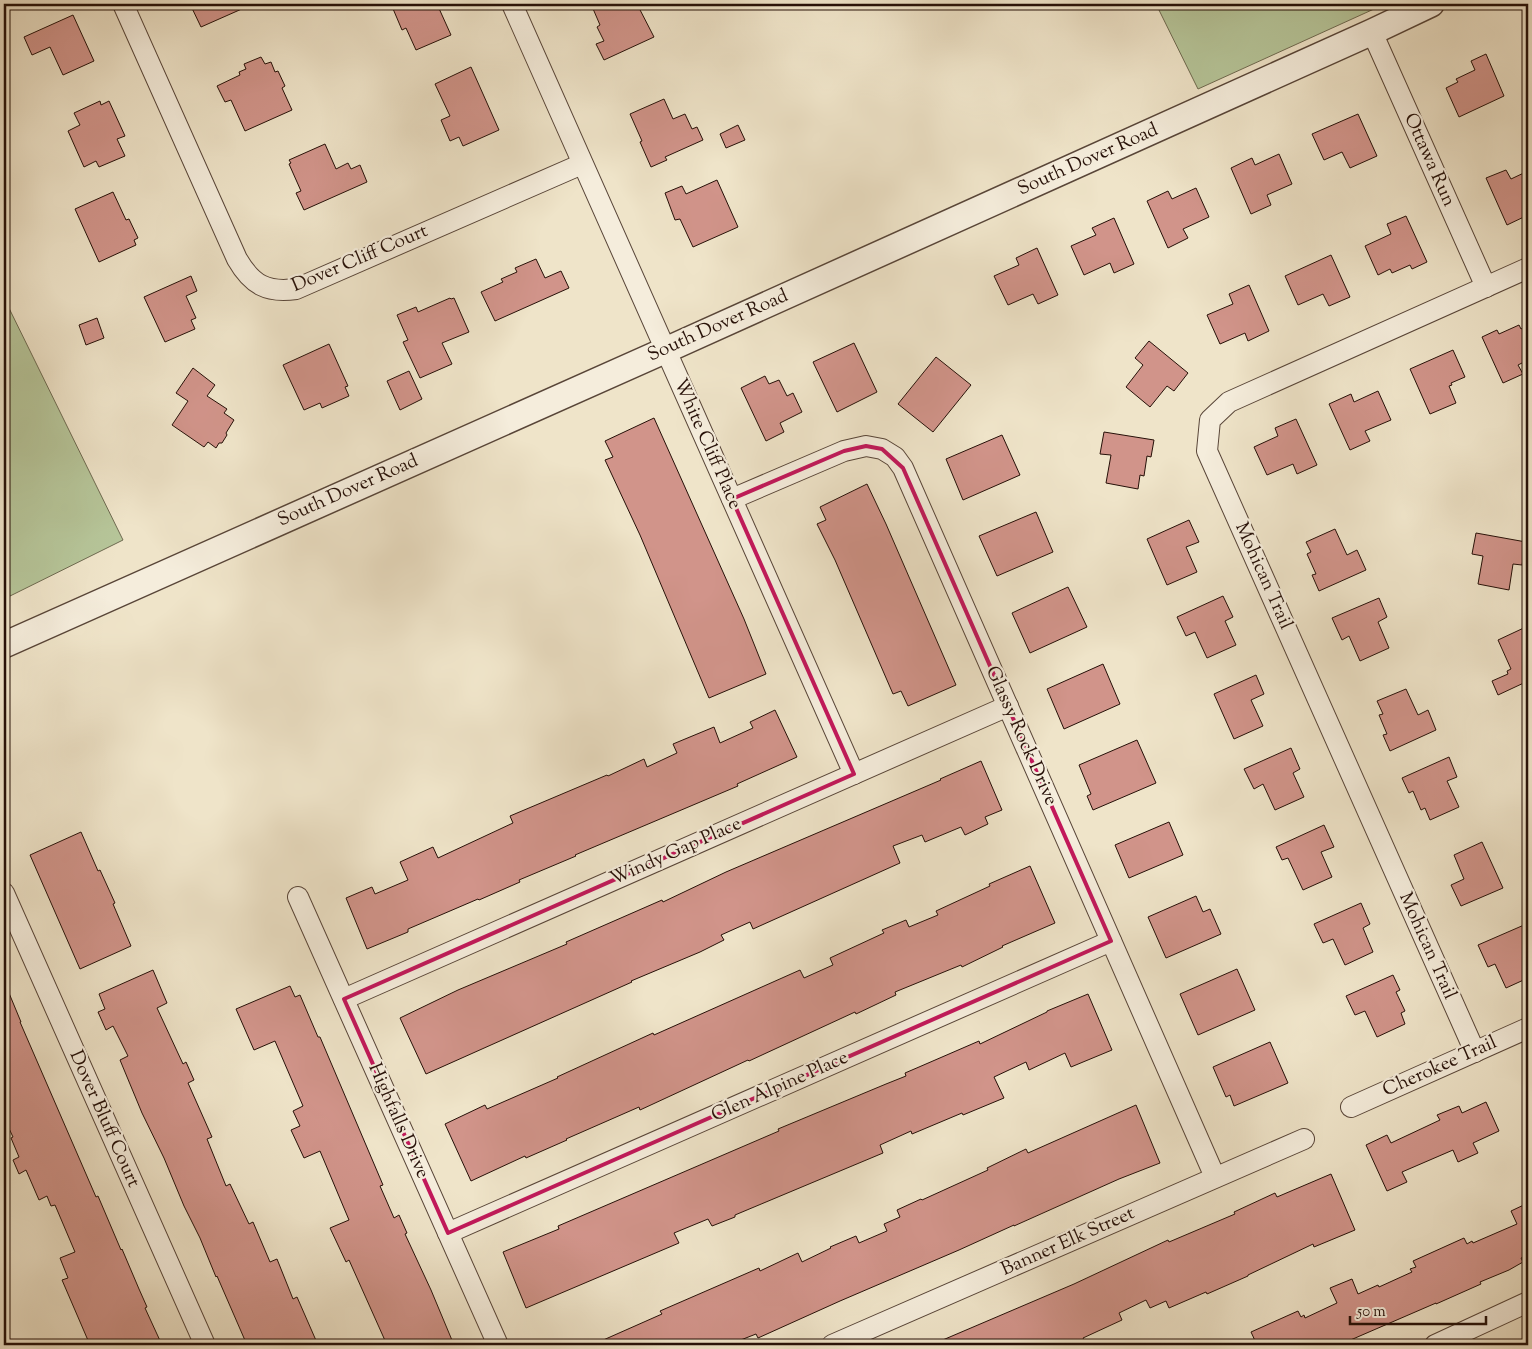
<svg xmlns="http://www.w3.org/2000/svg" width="1532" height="1349" viewBox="0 0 1532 1349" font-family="'Sorts Mill Goudy',serif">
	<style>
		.green { fill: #b6c599; stroke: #6e6a50 }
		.building { fill: #d1948a; stroke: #261008 }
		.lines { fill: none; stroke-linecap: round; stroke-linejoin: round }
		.minor-casing { stroke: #584538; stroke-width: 22 }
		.tertiary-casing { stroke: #584538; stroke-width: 28 }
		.minor { stroke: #f5eddc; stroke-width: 20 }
		.tertiary { stroke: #f5eddc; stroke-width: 25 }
		.marked { fill: none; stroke: #c2185b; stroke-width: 4; stroke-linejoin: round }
		.labels { text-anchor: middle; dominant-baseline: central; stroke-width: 4.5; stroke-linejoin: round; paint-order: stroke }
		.street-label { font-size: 19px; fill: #261008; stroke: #f5eddc }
	</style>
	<rect width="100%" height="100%" fill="#efe4c9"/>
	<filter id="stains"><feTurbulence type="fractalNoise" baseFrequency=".004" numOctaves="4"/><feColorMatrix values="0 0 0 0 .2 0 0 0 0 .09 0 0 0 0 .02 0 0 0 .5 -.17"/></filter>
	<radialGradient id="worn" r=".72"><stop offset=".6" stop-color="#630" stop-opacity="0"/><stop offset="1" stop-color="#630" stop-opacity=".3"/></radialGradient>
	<g class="green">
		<polygon points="1156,4 1385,4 1198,89"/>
		<polygon points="4,298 123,540 4,599"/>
	</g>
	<g class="building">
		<polygon points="190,4 253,4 201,27"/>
		<polygon points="391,4 437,4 451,35 416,50 406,28 402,30"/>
		<polygon points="591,4 637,4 654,37 604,60 596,44 604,41 597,27 600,25"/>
		<polygon points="73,15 94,61 63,75 50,47 32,55 24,37"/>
		<polygon points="1486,54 1504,96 1459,117 1446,88 1458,82 1456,79 1475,70 1471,61"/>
		<polygon points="261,57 265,64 271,62 275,72 278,71 285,86 282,88 292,110 245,131 231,100 225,102 217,86 240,75 239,72 246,69 244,64"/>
		<polygon points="471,67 499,130 463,146 459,137 450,141 441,120 450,116 435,84"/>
		<polygon points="664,99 673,119 685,114 692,129 697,127 703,140 665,157 667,160 651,167 640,142 642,141 630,114"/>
		<polygon points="100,101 101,105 109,101 125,136 117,139 125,156 99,167 96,161 84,167 68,131 80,125 74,113"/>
		<polygon points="1358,114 1377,156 1350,168 1342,152 1324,160 1312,134"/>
		<polygon points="738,125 745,140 726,148 720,134"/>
		<polygon points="325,144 336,169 348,163 351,169 360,165 367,182 304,210 296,193 301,191 289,164 291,163 289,160"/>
		<polygon points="1279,154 1292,184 1267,195 1271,205 1251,214 1231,168 1252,158 1255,165"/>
		<polygon points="1506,170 1511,179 1528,171 1528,215 1507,225 1486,178"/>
		<polygon points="717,180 738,227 693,247 680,219 675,220 665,193 682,186 686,194"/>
		<polygon points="1196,188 1209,217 1183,229 1188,238 1168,248 1147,201 1168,191 1172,199"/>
		<polygon points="113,192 126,220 129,219 138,238 134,240 136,245 99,262 75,209"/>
		<polygon points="1406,216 1427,262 1412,269 1410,265 1392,273 1390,269 1378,275 1365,246 1391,234 1387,224"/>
		<polygon points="1114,218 1134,264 1114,273 1110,263 1084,275 1071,246 1096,235 1092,228"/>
		<polygon points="1037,248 1058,295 1038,304 1033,294 1008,305 994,276 1019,265 1016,258"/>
		<polygon points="1331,255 1350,297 1329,306 1323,294 1298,305 1285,276"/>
		<polygon points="536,259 545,278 561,271 569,288 495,321 481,292 503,282 501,279 517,272 515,268"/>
		<polygon points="191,276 197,291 186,296 196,318 191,320 195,329 165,342 144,297"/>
		<polygon points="1249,285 1269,331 1248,341 1245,333 1220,344 1207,315 1233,304 1229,294"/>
		<polygon points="450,298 451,299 454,298 469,332 442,343 452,364 420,378 403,342 408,340 397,315 416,307 418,312"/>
		<polygon points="97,318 104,338 86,345 79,325"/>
		<polygon points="1519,325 1521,329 1528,325 1528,360 1518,365 1523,374 1503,383 1482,337 1497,330 1499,334"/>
		<polygon points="1149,341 1188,373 1174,391 1167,386 1150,407 1126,387 1143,365 1135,358"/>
		<polygon points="854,343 877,392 837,412 813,362"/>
		<polygon points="329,344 348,386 345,387 349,396 322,408 320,403 304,410 283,365"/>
		<polygon points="1453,350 1465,377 1451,383 1452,385 1449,386 1456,403 1430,414 1410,369"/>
		<polygon points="936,357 971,385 933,432 898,404"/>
		<polygon points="193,368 215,385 207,396 227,409 224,413 234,420 226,433 227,435 222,443 219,443 216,448 208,442 204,447 172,425 188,401 176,393"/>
		<polygon points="409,371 422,399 400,410 387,381"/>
		<polygon points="765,376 769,384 779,380 787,396 793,393 802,412 780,423 784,432 766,441 741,388"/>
		<polygon points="1378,391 1391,420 1365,431 1370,441 1350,450 1329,404 1351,394 1354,402"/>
		<polygon points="654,418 744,619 766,674 709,698 640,535 605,460 613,457 605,441"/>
		<polygon points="1296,419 1317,465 1297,474 1293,464 1267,475 1254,447 1278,436 1275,428"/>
		<polygon points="1104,432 1154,440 1151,457 1147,456 1144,476 1140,475 1138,489 1106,483 1111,455 1100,454"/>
		<polygon points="1002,435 1020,475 963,500 946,459"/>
		<polygon points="867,484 886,524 956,685 908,706 901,691 893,694 835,560 817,524 826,520 820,507"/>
		<polygon points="1036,512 1053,552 997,576 979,536"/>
		<polygon points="1189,520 1199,542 1186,547 1197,572 1167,585 1147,539"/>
		<polygon points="1335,529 1347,555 1357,550 1366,570 1319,591 1312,575 1316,574 1307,554 1311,552 1306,542"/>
		<polygon points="1476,533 1526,542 1522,565 1513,564 1509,590 1478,584 1483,556 1472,554"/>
		<polygon points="1068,587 1087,627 1030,653 1012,613"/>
		<polygon points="1223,596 1233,617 1225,621 1236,645 1207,658 1195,632 1186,636 1177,617"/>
		<polygon points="1379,598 1387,617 1378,622 1389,648 1360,661 1349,636 1342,640 1332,618"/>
		<polygon points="1528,626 1528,681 1498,695 1492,681 1508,674 1507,671 1511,669 1498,640"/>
		<polygon points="1103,664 1120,704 1064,729 1047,689"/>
		<polygon points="1256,675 1264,694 1251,700 1263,726 1234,739 1214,694"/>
		<polygon points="1406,689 1418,715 1428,710 1436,730 1390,751 1383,735 1387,734 1379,715 1383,714 1377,701"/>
		<polygon points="775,710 797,757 737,784 738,786 575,855 576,856 519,880 520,882 479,900 478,899 408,929 408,932 367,949 346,898 372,887 375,894 408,880 400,862 433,847 438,858 513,823 510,816 607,775 608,776 644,759 647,767 677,753 673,744 714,727 720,743 753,728 750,722"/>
		<polygon points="1137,740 1156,783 1093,810 1087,796 1091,794 1079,765"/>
		<polygon points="1291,748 1300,769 1293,773 1304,797 1275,810 1263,784 1254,789 1244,769"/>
		<polygon points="1449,757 1457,777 1447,781 1459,807 1430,820 1425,808 1421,810 1413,791 1409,793 1402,778"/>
		<polygon points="981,761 1002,810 985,817 988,824 965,835 961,827 925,842 922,835 893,846 900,863 753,929 750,922 721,935 724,940 700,952 631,981 632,982 426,1074 400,1018 458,990 567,944 566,942 662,900 663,902 726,872 941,780 940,779"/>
		<polygon points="1169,822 1183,855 1129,878 1115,845"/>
		<polygon points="1324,825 1334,847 1321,852 1332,877 1303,890 1288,858 1282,860 1276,847"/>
		<polygon points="81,832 98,871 100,870 115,903 113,904 131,946 80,969 30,855"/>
		<polygon points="1482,842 1503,888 1461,906 1451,885 1464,879 1454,855"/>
		<polygon points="1030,866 1055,923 1002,946 1003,947 962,967 961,965 895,992 896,995 856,1014 855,1012 749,1061 748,1060 640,1110 639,1107 566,1139 567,1140 526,1158 525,1156 471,1181 445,1124 485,1105 487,1109 558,1078 557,1077 653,1033 654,1035 800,970 804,978 833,965 830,958 884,933 882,930 906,920 909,927 938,915 936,911 990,886 989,884"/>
		<polygon points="1196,896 1203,912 1210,909 1221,934 1166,958 1148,917"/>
		<polygon points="1361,903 1370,924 1363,928 1373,952 1345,965 1333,939 1323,943 1314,924"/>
		<polygon points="1524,925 1528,934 1528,947 1523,949 1528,960 1528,978 1506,988 1495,964 1488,967 1478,945"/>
		<polygon points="1237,969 1255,1010 1198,1035 1180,994"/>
		<polygon points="153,970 167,1003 157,1008 183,1064 186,1062 194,1080 188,1083 212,1137 207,1139 226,1186 230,1184 249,1224 253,1222 270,1262 277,1259 293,1299 297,1297 318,1345 247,1345 217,1276 216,1277 200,1238 184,1206 164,1158 142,1113 120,1060 128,1056 113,1026 106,1030 98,1012 105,1009 99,994"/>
		<polygon points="1393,975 1400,990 1396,992 1405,1011 1401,1013 1405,1024 1377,1037 1365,1011 1355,1015 1346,996"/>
		<polygon points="4,981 21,1022 20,1022 96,1197 98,1196 121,1250 122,1249 139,1289 147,1307 145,1308 162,1345 90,1345 62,1280 68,1278 60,1258 75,1252 55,1205 51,1206 47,1196 39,1200 26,1170 19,1174 13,1160 19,1157 11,1138 13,1137 4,1118"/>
		<polygon points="290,986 295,997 300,995 318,1037 320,1037 383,1185 380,1186 394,1218 399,1215 407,1233 405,1234 431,1290 454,1345 387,1345 349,1260 346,1262 330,1228 349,1220 320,1151 304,1158 291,1130 300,1126 293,1111 303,1106 275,1041 254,1050 236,1009"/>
		<polygon points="1088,994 1112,1050 1071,1067 1065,1053 1029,1070 1026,1062 994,1077 1004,1098 963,1115 962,1113 912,1134 911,1131 880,1145 883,1153 735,1215 735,1217 712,1226 708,1219 674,1233 679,1243 526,1308 503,1252 559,1229 558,1226 779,1131 778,1129 886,1084 906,1076 905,1073 919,1067 979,1041 980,1044 1047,1012 1047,1011"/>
		<polygon points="1270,1042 1288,1083 1234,1106 1230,1095 1226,1097 1213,1067"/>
		<polygon points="1486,1102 1499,1131 1473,1143 1478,1153 1458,1162 1453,1150 1402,1172 1407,1182 1387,1191 1366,1145 1387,1135 1391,1143 1440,1120 1437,1115 1459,1106 1462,1113"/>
		<polygon points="1136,1105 1160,1163 1119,1179 1014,1226 1014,1225 959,1250 840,1301 758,1338 756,1334 728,1345 592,1345 662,1314 660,1311 759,1268 760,1271 798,1253 802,1262 831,1248 830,1247 856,1236 859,1243 887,1231 884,1224 900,1217 897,1210 921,1199 922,1200 988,1170 987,1168 1026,1149 1028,1153"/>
		<polygon points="1331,1174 1355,1230 1314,1247 1313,1244 1248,1275 1248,1276 1207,1294 1206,1292 1169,1308 1166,1301 1150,1308 1146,1300 1119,1313 1122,1320 1083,1338 1087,1345 931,1345 1074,1284 1168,1240 1169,1242 1235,1214 1234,1212 1275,1193 1277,1197"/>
		<polygon points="1528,1203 1528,1255 1521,1258 1523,1262 1509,1270 1480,1282 1481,1284 1436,1304 1436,1303 1339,1345 1257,1345 1251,1332 1298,1311 1301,1317 1304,1315 1305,1318 1337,1303 1330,1288 1352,1279 1358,1294 1378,1285 1379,1287 1412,1272 1410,1269 1416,1267 1413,1261 1464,1238 1467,1244 1472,1241 1473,1243 1517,1224 1511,1211"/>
	</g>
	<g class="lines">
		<g class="minor-casing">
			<g id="minor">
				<path d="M123 4 237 259C252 285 267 293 296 289L582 164"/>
				<polyline points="512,4 854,774"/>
				<polyline points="1372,32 1486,287"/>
				<polyline points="732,499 844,451 866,446 882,449 895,457 903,468 1215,1177"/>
				<polyline points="4,893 205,1345"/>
				<polyline points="298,897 498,1345"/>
				<polyline points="344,999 1008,706"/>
				<polyline points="1475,1052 1207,451 1210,420 1229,402 1528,268"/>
				<polyline points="1351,1107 1528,1028"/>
				<polyline points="448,1233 1111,941"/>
				<polyline points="832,1345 1304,1139"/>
				<polyline points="1435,1345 1528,1302"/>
			</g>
		</g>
		<g class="tertiary-casing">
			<polyline id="tertiary" points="4,645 666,350 1372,32 1431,4"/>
		</g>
		<use href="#minor" class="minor"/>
		<use href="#tertiary" class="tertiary"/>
	</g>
	<path class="marked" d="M866 446 882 449 903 468 1111 941 448 1233 344 999 854 774 732 499 844 451Z"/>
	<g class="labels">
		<g class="street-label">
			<text transform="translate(1088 160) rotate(-24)">South Dover Road</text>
			<text transform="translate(1429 160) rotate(66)">Ottawa Run</text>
			<text transform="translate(360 259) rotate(-23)">Dover Cliff Court</text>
			<text transform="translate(718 326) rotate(-24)">South Dover Road</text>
			<text transform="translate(707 444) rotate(66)">White Cliff Place</text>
			<text transform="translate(348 491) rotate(-24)">South Dover Road</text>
			<text transform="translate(1263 576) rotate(66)">Mohican Trail</text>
			<text transform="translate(1021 736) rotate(66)">Glassy Rock Drive</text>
			<text transform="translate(676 852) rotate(-24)">Windy Gap Place</text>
			<text transform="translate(1427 946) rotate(66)">Mohican Trail</text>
			<text transform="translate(1440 1067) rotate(-24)">Cherokee Trail</text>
			<text transform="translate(780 1087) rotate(-24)">Glen Alpine Place</text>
			<text transform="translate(104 1119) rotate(66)">Dover Bluff Court</text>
			<text transform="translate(398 1121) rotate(66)">Highfalls Drive</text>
			<text transform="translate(1068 1242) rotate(-24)">Banner Elk Street</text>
		</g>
	</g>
	<rect width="1532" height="1349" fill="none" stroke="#efe4c9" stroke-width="20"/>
	<rect x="5" y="5" width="1522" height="1339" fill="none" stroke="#261008" stroke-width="2.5"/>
	<rect x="10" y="10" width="1512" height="1329" fill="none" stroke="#261008"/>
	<path d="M1350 1316v8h136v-8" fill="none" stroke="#261008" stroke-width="2.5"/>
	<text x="1357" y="1316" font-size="15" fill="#261008" stroke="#f5eddc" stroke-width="4" paint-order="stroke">50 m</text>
	<rect width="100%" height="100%" filter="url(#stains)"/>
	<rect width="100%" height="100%" fill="url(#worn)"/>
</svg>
